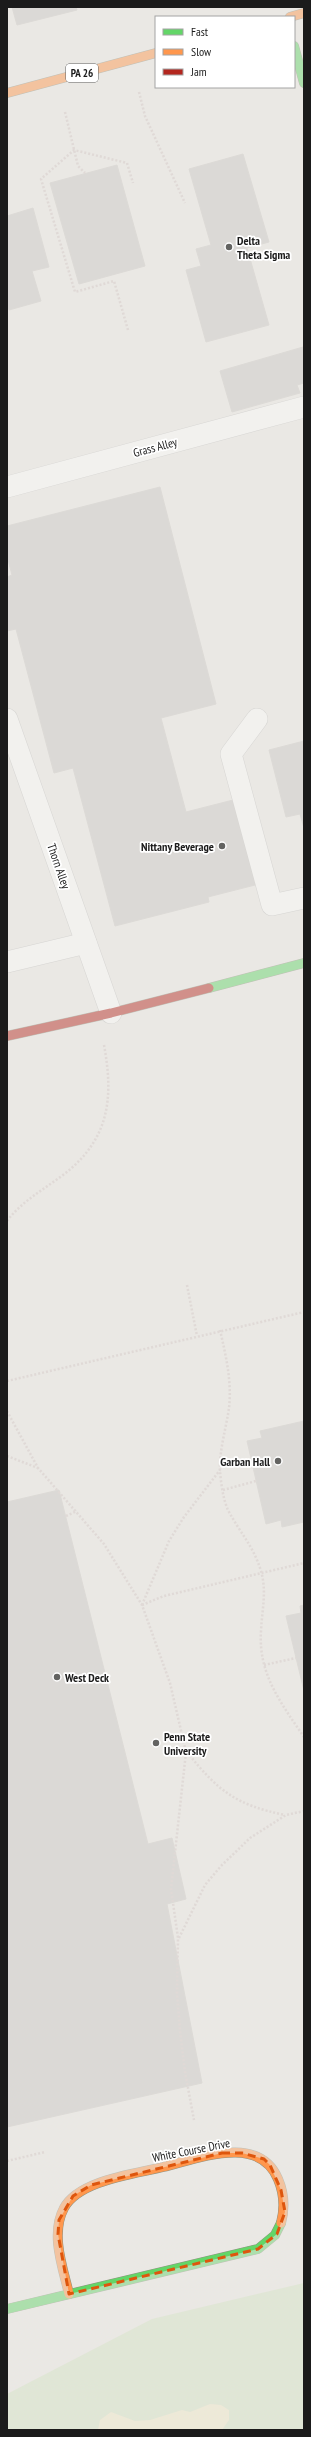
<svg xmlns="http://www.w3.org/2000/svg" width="311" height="2437" viewBox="0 0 311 2437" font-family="'PT Sans Narrow',sans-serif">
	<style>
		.grass { fill: #d6e4c5 }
		.sand { fill: #f1eaca }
		.building { fill: #cbc8c5; stroke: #cdcac6 }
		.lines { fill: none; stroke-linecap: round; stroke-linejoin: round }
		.lane-casing { stroke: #c1c0be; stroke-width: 22 }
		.fast-casing { stroke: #8f917f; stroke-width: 10 }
		.slow-casing { stroke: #8f917f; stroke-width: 10 }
		.jam-casing { stroke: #8f917f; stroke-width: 10 }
		.path { stroke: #d4c8c6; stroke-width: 2.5; stroke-dasharray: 2 2; stroke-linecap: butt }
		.lane { stroke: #fcfcfb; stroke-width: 21 }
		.fast { stroke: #63d668; stroke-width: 9 }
		.slow { stroke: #ff974d; stroke-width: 9 }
		.jam { stroke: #b3261e; stroke-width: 9 }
		.marked { fill: none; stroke: #de560d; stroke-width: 3; stroke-dasharray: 8 5; stroke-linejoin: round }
		.poi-dot { fill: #636361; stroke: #fff; stroke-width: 1.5 }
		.labels { text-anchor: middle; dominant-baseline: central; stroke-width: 3.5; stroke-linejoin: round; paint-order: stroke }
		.shield { fill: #fff; stroke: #5f5f5f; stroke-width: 1 }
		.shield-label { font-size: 11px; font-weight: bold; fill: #1b1b1b }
		.poi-label { font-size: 12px; font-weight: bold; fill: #1b1b1b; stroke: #fff; text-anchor: start }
		.street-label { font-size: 12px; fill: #1b1b1b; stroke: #fff }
	</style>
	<rect width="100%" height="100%" fill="#eae8e4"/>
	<polygon class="grass" points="304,2283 304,2430 7,2430 7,2394 152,2319"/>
	<polygon class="sand" points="210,2404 221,2405 229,2410 229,2420 222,2430 98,2430 100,2420 111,2412 135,2421 150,2420 182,2410 190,2412"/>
	<g class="building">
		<polygon points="12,7 76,7 77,10 17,25"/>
		<polygon points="243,154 269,242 247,248 269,325 206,342 186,270 201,266 196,249 211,245 189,169"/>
		<polygon points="117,165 145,266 79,284 50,183"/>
		<polygon points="33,208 49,267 32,271 41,301 9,310 7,302 7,216"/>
		<polygon points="303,347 304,383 297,385 300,393 232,412 220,371"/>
		<polygon points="160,487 216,704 161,718 186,812 237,799 259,884 208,897 209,902 115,926 73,768 54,773 16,629 7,631 7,577 12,575 7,556 7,526"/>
		<polygon points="304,741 304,828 300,814 286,817 269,750"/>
		<polygon points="304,1421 304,1522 282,1527 281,1520 266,1524 247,1441 262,1438 260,1431"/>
		<polygon points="59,1490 148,1844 172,1838 186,1899 167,1904 202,2083 7,2127 7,1502"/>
		<polygon points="304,1605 304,1691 286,1616 301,1613 300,1606"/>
	</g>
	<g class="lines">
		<g class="lane-casing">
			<g id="lane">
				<polyline points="7,487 304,407"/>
				<polyline points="7,719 111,1013"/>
				<polyline points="257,719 231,754 272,905 304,898"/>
				<polyline points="7,962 86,943"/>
			</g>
		</g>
		<g class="fast-casing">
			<g id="fast">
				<polyline points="294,46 304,83"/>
				<polyline points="209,988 304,963"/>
				<polyline points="7,2309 258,2249 275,2235 281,2223"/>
			</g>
		</g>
		<g class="slow-casing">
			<g id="slow">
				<polyline points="290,17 304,13"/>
				<polyline points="7,93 156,53"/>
				<path d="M69 2294C63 2268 50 2234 64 2208 79 2180 135 2174 163 2167 197 2159 259 2133 278 2179 284 2193 285 2208 281 2223"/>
			</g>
		</g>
		<g class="jam-casing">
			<polyline id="jam" points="7,1036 111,1013 209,988"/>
		</g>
		<g class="path">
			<polyline points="139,92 145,116 185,203"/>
			<polyline points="65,112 78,166 85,173"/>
			<polyline points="128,330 114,281 75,292 41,179 74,150 127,163 133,183"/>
			<path d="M7 1221C22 1201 43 1190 63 1175 109 1140 114 1099 104 1045"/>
			<polyline points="187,1285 197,1336"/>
			<path d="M220 1330C226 1356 232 1382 229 1408 226 1429 219 1451 220 1471 221 1483 223 1499 228 1510 240 1533 253 1545 261 1571 267 1592 262 1609 261 1631 258 1674 281 1703 304 1737"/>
			<polyline points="7,1381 304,1312"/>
			<polyline points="7,1411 38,1468 104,1544 142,1605 170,1683 186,1752 171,1889 178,1938 177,1993 180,2031 185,2072 194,2120"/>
			<polyline points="7,1456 38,1468"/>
			<polyline points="223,1490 256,1481"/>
			<polyline points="66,1516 77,1511"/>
			<polyline points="142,1605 164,1596 304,1563"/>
			<polyline points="142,1605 169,1541 184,1517 220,1470"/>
			<polyline points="264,1665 296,1658"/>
			<path d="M187 1752C218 1791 236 1805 285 1815"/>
			<polyline points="179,1938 205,1885 221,1866 250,1838 286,1815 304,1811"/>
			<polyline points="7,2161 45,2152"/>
		</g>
		<use href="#lane" class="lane"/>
		<use href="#fast" class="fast"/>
		<use href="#slow" class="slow"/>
		<use href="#jam" class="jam"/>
	</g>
	<path d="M0 0H311V2437H0ZM222 2153H242L264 2159 270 2165 281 2190 285 2212 277 2234 258 2249 69 2294 58 2234 59 2220 73 2196 91 2185Z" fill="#eae8e4" fill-opacity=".55" fill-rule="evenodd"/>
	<path class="marked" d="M222 2153H242L264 2159 270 2165 281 2190 285 2212 277 2234 258 2249 69 2294 58 2234 59 2220 73 2196 91 2185Z"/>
	<g class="poi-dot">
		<circle cx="229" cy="247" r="4"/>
		<circle cx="222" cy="846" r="4"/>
		<circle cx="278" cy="1461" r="4"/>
		<circle cx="57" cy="1677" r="4"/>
		<circle cx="156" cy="1743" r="4"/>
	</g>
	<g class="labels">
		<rect class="shield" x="66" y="64" width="32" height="18" rx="3"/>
		<g class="shield-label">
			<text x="82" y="73">PA 26</text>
		</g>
		<g class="poi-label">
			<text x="237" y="240">Delta<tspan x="237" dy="14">Theta Sigma</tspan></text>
			<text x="214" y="846" text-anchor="end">Nittany Beverage</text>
			<text x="270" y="1461" text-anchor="end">Garban Hall</text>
			<text x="65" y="1677">West Deck</text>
			<text x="164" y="1736">Penn State<tspan x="164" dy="14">University</tspan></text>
		</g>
		<g class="street-label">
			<text transform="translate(155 447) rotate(-15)">Grass Alley</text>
			<text transform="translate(59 866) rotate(71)">Thorn Alley</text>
			<text transform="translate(191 2150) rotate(-11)">White Course Drive</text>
		</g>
	</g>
	<rect width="311" height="2437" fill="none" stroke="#1b1b1b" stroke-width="16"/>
	<rect x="155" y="16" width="140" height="72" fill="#ffffff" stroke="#a4a4a4"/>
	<rect x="163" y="29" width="20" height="6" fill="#63d668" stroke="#a4a4a4"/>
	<text x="191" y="36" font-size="12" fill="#1b1b1b">Fast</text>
	<rect x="163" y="49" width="20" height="6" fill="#ff974d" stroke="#a4a4a4"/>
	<text x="191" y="56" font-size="12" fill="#1b1b1b">Slow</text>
	<rect x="163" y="69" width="20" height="6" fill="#b3261e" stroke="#a4a4a4"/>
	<text x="191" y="76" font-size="12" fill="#1b1b1b">Jam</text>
</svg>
